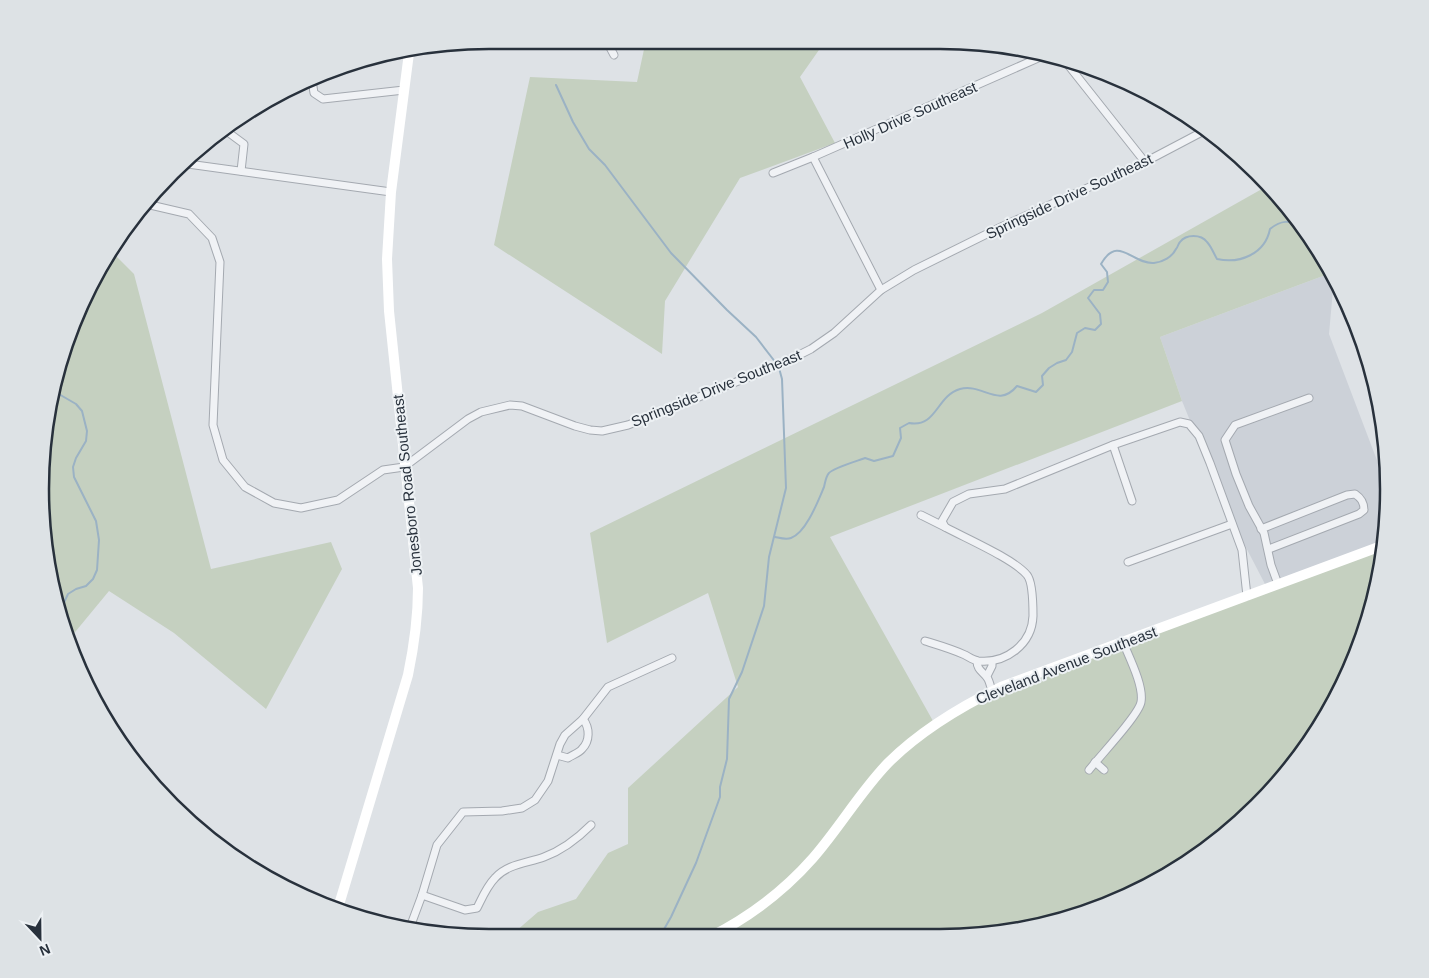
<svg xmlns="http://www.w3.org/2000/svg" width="1429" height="978" viewBox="0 0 1429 978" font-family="Arial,sans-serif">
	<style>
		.built { fill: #ccd1d8 }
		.green { fill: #c5d0c0 }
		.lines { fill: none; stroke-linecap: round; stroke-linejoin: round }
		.stream { stroke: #9bb2c4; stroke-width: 2 }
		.minor-casing { stroke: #a4a9b0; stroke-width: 9 }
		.minor { stroke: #f0f2f5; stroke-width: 7 }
		.secondary { stroke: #fff; stroke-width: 10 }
		.labels { text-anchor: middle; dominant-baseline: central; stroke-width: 4; stroke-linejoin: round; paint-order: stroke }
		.street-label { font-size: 15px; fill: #28313c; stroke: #edf1f4 }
		.rim { fill: none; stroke: #28313c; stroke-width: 2.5 }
	</style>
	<rect width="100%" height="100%" fill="#dee2e6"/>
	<polygon class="built" points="1331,273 1334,278 1329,334 1389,492 1383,547 1266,586 1226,509 1182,401 1160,337"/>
	<g class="green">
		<polygon points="646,40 826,40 800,77 835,143 740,178 665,301 662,354 494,245 530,77 637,82"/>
		<polygon points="1269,185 1313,239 1331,273 1160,337 1182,401 830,537 933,721 979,694 1383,547 1380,576 1355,661 1313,738 1258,806 1190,862 1112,904 1028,929 940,938 508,938 538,912 576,899 608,853 628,844 628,788 738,687 708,593 607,643 590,533 1042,313"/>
		<polygon points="112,252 134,274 211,569 331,542 342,569 266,709 174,633 109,591 71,637 49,577 41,459 74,317"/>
	</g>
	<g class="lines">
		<g class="stream">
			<polyline points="556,85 573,122 589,149 605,165 671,253 727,310 756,337 776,363"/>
			<polyline points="57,393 76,404 82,411 87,431 86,441 76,458 73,467 74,477 96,521 99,540 97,570 93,579 86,586 76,589 68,594 61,609"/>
			<path d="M775 537C780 538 786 540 791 538 806 533 818 501 824 487 825 483 826 476 829 473 833 468 857 461 865 458L874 461 893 456 901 438 900 428 909 423C937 428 936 396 960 389 983 383 998 409 1017 386L1036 392 1043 385 1042 376 1049 368 1057 363 1066 360 1072 352 1077 333 1085 328 1095 330 1101 324 1100 314 1088 298 1094 290H1103L1108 282 1107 272 1101 264C1118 234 1133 265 1154 263 1163 262 1172 257 1176 249 1178 247 1178 244 1180 242 1186 234 1201 234 1207 242 1211 246 1214 254 1217 259 1240 264 1265 254 1270 229 1281 220 1289 220 1302 226"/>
			<polyline points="659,938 671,917 696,863 720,797 720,787 727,759 729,699 742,672 764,606 769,557 786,488 782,379 779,368"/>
		</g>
		<g class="minor-casing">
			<g id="minor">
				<polyline points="606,40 614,55"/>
				<polyline points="1065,61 1145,162"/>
				<polyline points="312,80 314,93 323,99 404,90"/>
				<polyline points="225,130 244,144 241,171"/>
				<polyline points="813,157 881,290"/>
				<polyline points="188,164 391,192"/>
				<polyline points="773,173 813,157 1045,55"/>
				<polyline points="146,204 189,214 212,238 220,262 213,425 223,460 245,487 274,503 301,508 338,500 383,470 404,467 468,419 481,412 510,405 522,406 575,426 590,430 602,431 628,425 684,403 783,363 811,349 834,333 881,290 914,270 1003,226 1145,162 1202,132"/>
				<polyline points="1113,445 1132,501"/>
				<polyline points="921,515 945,527"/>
				<path d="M1261 529 1347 495 1355 494C1361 498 1364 502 1364 510L1359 514 1269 549"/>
				<polyline points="1128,562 1232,524"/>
				<polyline points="1278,584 1271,565 1264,533 1249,506 1236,474 1225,440 1235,425 1309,398"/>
				<path d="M925 641C938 645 952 649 965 655 969 657 973 660 978 661 1006 664 1032 644 1033 616 1033 607 1033 582 1027 575 1014 559 965 538 945 527L942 521 953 502 969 494 1005 489 1113 445 1180 422 1189 424 1199 436 1210 463 1242 550 1247 596"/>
				<path d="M977 661C977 671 984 672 988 679 990 683 991 688 992 692"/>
				<polyline points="987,676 992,666 992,661"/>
				<path d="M557 755 568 758C572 755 579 753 582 749 590 741 590 728 583 719"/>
				<polyline points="1095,762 1104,770"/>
				<path d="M1089 770C1099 757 1139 715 1141 702 1144 686 1129 657 1123 642"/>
				<path d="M422 895 465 910 477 908C482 898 487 886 495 878 507 864 528 863 544 857 563 850 577 839 591 825"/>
				<polyline points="409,930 422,895 437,845 463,812 502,811 522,808 535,800 548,781 560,744 565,735 583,719 608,687 672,658"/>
			</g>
		</g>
		<use href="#minor" class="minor"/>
		<g class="secondary">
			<path d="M338 908 408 675C414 646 418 618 418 588L389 311 387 259 391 192 409 53"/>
			<path d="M708 938C748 918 784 891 813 858 840 827 860 792 888 763 921 730 960 707 1001 687L1384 545"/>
		</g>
	</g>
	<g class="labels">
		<g class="street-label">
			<text transform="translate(910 115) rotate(-24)">Holly Drive Southeast</text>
			<text transform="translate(1069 196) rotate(-25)">Springside Drive Southeast</text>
			<text transform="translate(716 388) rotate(-22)">Springside Drive Southeast</text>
			<text transform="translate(407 485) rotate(-96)">Jonesboro Road Southeast</text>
			<text transform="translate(1066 665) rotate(-21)">Cleveland Avenue Southeast</text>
		</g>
	</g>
	<path d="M0 0H1429V978H0ZM489 49H940A440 440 0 0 1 1380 489V489A440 440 0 0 1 940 929H489A440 440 0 0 1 49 489V489A440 440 0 0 1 489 49Z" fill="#dde2e5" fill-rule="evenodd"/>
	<path class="rim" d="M489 49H940A440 440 0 0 1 1380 489V489A440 440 0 0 1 940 929H489A440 440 0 0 1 49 489V489A440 440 0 0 1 489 49Z"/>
	<g transform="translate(40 938) rotate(158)" stroke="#edf1f4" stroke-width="4" paint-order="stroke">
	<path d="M0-4L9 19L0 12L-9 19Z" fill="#28313c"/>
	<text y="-8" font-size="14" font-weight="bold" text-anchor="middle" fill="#28313c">N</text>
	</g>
</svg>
